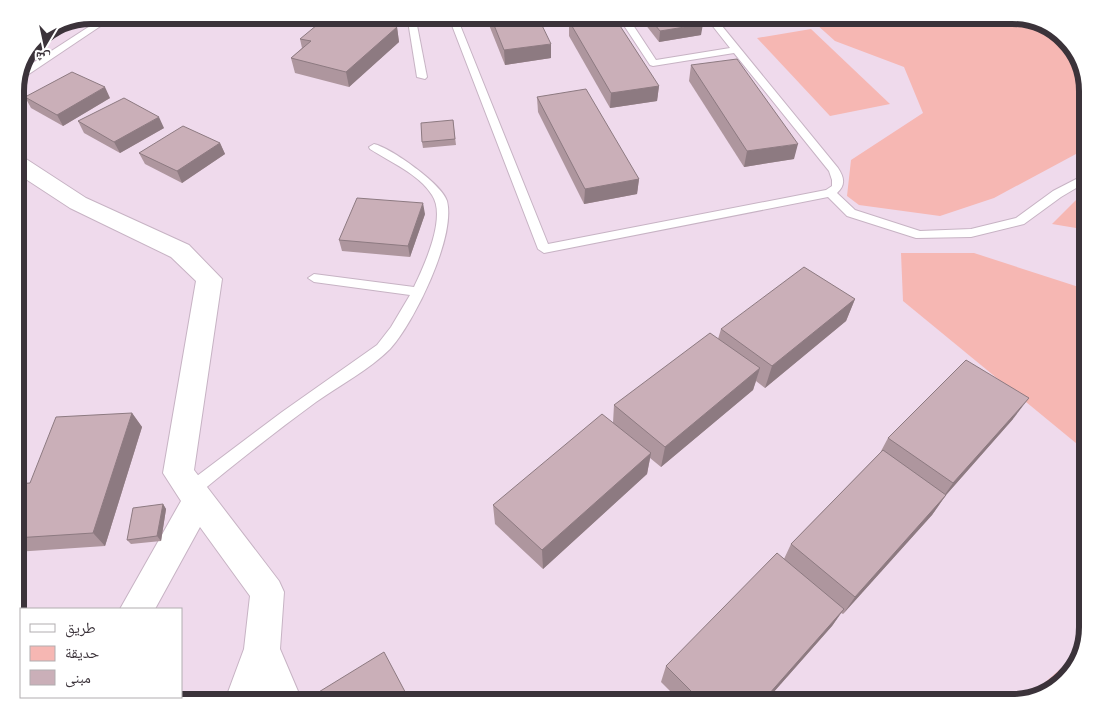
<svg xmlns="http://www.w3.org/2000/svg" width="1103" height="718" viewBox="0 0 1103 718" font-family="'Titillium Web','Noto Naskh Arabic',sans-serif">
	<style>
		.green { fill: #f6b7b3 }
		.lines { fill: none; stroke-linecap: round; stroke-linejoin: round }
		.lane-casing { stroke: #c7b3c4; stroke-width: 2 }
		.street-casing { stroke: #c7b3c4; stroke-width: 2 }
		.lane { fill: #fff; fill-rule: evenodd }
		.street { fill: #fff; fill-rule: evenodd }
		.wall { fill: #ae969e }
		.shaded-wall { fill: #8d7a81 }
		.building { fill: #caafb8; stroke: #8d7a81 }
		.rim { fill: none; stroke: #3b333a; stroke-width: 6 }
	</style>
	<rect width="100%" height="100%" fill="#efdaec"/>
	<g class="green">
		<polygon points="824,15 1012,15 1054,28 1078,53 1088,86 1088,151 1076,154 994,198 940,216 859,205 847,196 851,160 923,113 904,67 835,41 816,24"/>
		<polygon points="811,29 890,104 830,116 757,38"/>
		<polygon points="1088,188 1088,230 1052,224"/>
		<polygon points="901,253 974,253 1088,290 1088,453 903,301"/>
		<polygon points="1081,651 1075,669 1050,693 1026,699"/>
	</g>
	<g class="lines">
		<g class="lane-casing">
			<g id="lane">
				<polygon points="107,15 117,15 23,78 19,79 22,70"/>
				<polygon points="407,15 415,15 427,77 425,79 417,77"/>
				<path d="M448 15H456L548 244 826 190 832 186V180L829 171 734 53 653 66 650 65 625 27 633 25 656 60 730 48 704 15H713L838 168C844 177 846 185 837 193L855 210 920 231 971 229 1016 218 1053 191 1088 173V181L1061 197 1024 224 971 237 916 238 847 216 828 197 544 253 538 249Z"/>
				<path d="M374 144C391 148 442 184 447 201 456 237 414 323 390 349 369 370 340 385 316 402 275 432 236 463 197 495L191 497 185 495 183 490 185 485 282 412 377 345 391 327 410 295 314 282 308 278 314 274 414 287C424 266 447 217 432 195 419 174 390 162 370 149L369 147Z"/>
			</g>
		</g>
		<g class="street-casing">
			<g id="street">
				<polygon points="15,155 23,157 86,198 189,245 222,279 194,470 279,581 284,592 280,649 303,703 265,703 263,698 262,703 224,703 244,649 250,596 200,527 155,609 120,609 181,501 163,473 196,281 171,257 70,208 15,172"/>
				<polygon points="70,697 107,697 104,703 91,703"/>
			</g>
		</g>
		<use href="#lane" class="lane"/>
		<use href="#street" class="street"/>
	</g>
	<g class="wall">
		<polygon points="485,15 537,15 551,58 505,65"/>
		<polygon points="638,15 695,15 701,35 659,42"/>
		<polygon points="346,19 397,27 399,42 349,87 295,73 291,58 302,48 300,39"/>
		<polygon points="569,21 659,86 657,101 610,108 569,36"/>
		<polygon points="691,65 794,159 744,167 689,81"/>
		<polygon points="25,97 110,98 63,126 31,108"/>
		<polygon points="537,97 639,179 637,194 584,204 538,112"/>
		<polygon points="453,120 456,145 423,148 422,142"/>
		<polygon points="78,121 164,128 120,153 84,133"/>
		<polygon points="220,143 225,154 182,183 145,164 139,153"/>
		<polygon points="425,214 410,257 342,251 339,240"/>
		<polygon points="855,299 846,321 765,388 756,381 753,390 661,467 650,458 647,474 543,569 495,524 493,505 613,423 614,405 718,339 721,329"/>
		<polygon points="132,413 142,427 105,546 15,552 15,484 30,483"/>
		<polygon points="1013,419 946,495 932,515 843,614 841,613 832,626 764,703 682,703 661,682 666,666 784,559 791,544 880,453 888,438"/>
		<polygon points="163,504 166,509 161,541 131,544 127,540"/>
	</g>
	<g class="shaded-wall">
		<polygon points="703,24 701,35 659,42 660,31"/>
		<polygon points="397,27 399,42 349,87 346,72"/>
		<polygon points="37,37 42,45 31,52"/>
		<polygon points="551,44 551,58 505,65 504,50"/>
		<polygon points="659,86 657,101 610,108 611,93"/>
		<polygon points="105,87 110,98 63,126 57,115"/>
		<polygon points="159,117 164,128 120,153 114,142"/>
		<polygon points="220,143 225,154 182,183 177,171"/>
		<polygon points="798,144 794,159 744,167 747,151"/>
		<polygon points="639,179 637,194 584,204 585,189"/>
		<polygon points="423,203 425,214 410,257 408,246"/>
		<polygon points="855,299 846,321 765,388 772,366"/>
		<polygon points="760,368 753,390 661,467 665,447"/>
		<polygon points="1029,398 1013,419 939,503 953,483"/>
		<polygon points="132,413 142,427 105,546 93,533"/>
		<polygon points="651,453 647,474 543,569 542,550"/>
		<polygon points="946,495 932,515 843,614 855,597"/>
		<polygon points="163,504 166,509 161,541 157,536"/>
		<polygon points="844,609 832,626 764,703 761,703"/>
	</g>
	<g class="building">
		<polygon points="329,15 346,19 352,15 389,15 397,27 346,72 291,58 311,41 300,39"/>
		<polygon points="490,15 537,15 551,44 504,50"/>
		<polygon points="613,15 659,86 611,93 569,21"/>
		<polygon points="647,15 695,15 703,24 660,31"/>
		<polygon points="737,59 798,144 747,151 691,65"/>
		<polygon points="72,72 105,87 57,115 25,97"/>
		<polygon points="586,89 639,179 585,189 537,97"/>
		<polygon points="124,98 159,117 114,142 78,121"/>
		<polygon points="453,120 455,139 422,142 421,123"/>
		<polygon points="183,126 220,143 177,171 139,153"/>
		<polygon points="357,198 423,203 408,246 339,240"/>
		<polygon points="804,267 855,299 772,366 721,329"/>
		<polygon points="710,333 760,368 665,447 614,405"/>
		<polygon points="966,360 1029,398 953,483 888,438"/>
		<polygon points="132,413 93,533 15,538 15,484 30,483 56,417"/>
		<polygon points="602,414 651,453 542,550 493,505"/>
		<polygon points="883,450 946,495 855,597 791,544"/>
		<polygon points="163,504 157,536 127,540 133,508"/>
		<polygon points="777,553 844,609 761,703 703,703 666,666"/>
		<polygon points="384,652 411,703 312,703 309,698"/>
	</g>
	<path d="M0 0H1103V718H0ZM91 24H1012A67 67 0 0 1 1079 91V627A67 67 0 0 1 1012 694H91A67 67 0 0 1 24 627V91A67 67 0 0 1 91 24Z" fill="#fff" fill-rule="evenodd"/>
	<path class="rim" d="M91 24H1012A67 67 0 0 1 1079 91V627A67 67 0 0 1 1012 694H91A67 67 0 0 1 24 627V91A67 67 0 0 1 91 24Z"/>
	<rect x="20" y="608" width="162" height="90" fill="#ffffff" stroke="#b1adb0"/>
	<rect x="30" y="624" width="25" height="8" fill="#ffffff" stroke="#b1adb0"/>
	<text x="65" y="633" font-size="15" fill="#3b333a">طريق</text>
	<rect x="30" y="646" width="25" height="15" fill="#f6b7b3" stroke="#b1adb0"/>
	<text x="65" y="658" font-size="15" fill="#3b333a">حديقة</text>
	<rect x="30" y="670" width="25" height="15" fill="#caafb8" stroke="#b1adb0"/>
	<text x="65" y="683" font-size="15" fill="#3b333a">مبنى</text>
	<g transform="translate(45 45) rotate(189)" stroke="#ffffff" stroke-width="4" paint-order="stroke">
	<path d="M0-4L9 19L0 12L-9 19Z" fill="#3b333a"/>
	<text y="-8" font-size="14" font-weight="bold" text-anchor="middle" fill="#3b333a">ش</text>
	</g>
</svg>
